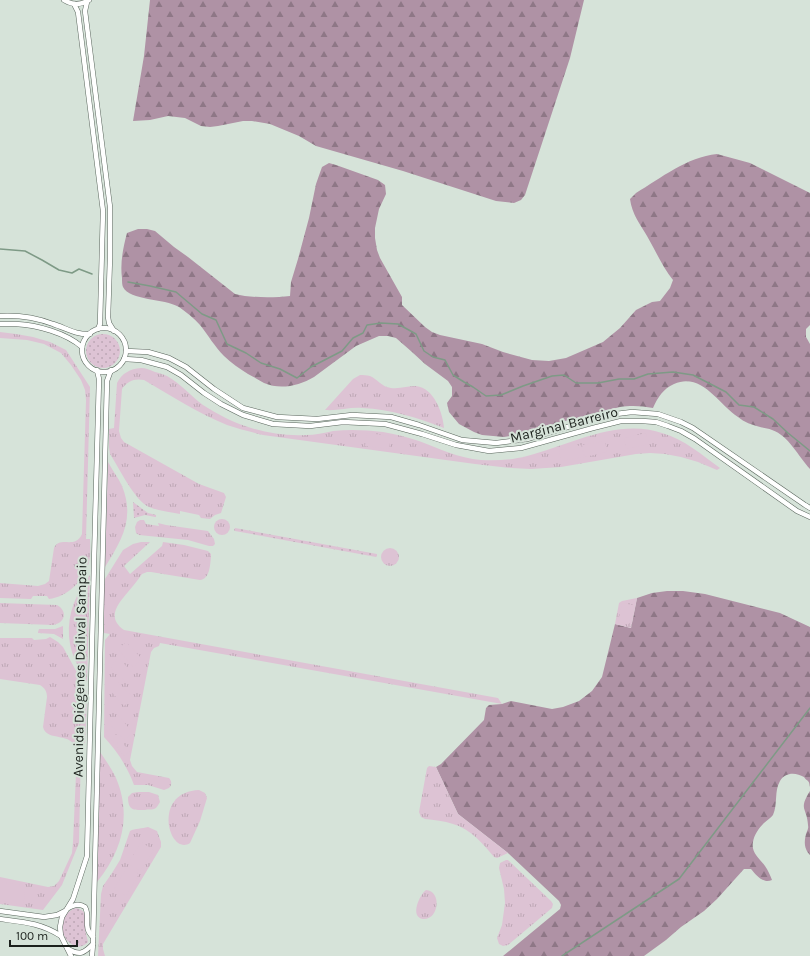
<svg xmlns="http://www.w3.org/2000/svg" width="810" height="956" viewBox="0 0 810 956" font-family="Karla,sans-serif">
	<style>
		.grass { fill: url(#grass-dots) }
		.forest { fill: url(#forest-firs) }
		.park { fill: url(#park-tufts) }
		.pitch { fill: #ddc3d4 }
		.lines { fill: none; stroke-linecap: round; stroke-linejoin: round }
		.stream { stroke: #7e9a86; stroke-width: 1.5 }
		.minor-casing { stroke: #59655c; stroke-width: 5.5 }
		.minor { stroke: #fff; stroke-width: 4.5 }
		.labels { text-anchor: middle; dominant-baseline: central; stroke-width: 4; stroke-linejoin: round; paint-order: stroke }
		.street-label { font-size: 14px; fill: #1b201c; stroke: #d6e3d9 }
	</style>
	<defs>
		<pattern id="grass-dots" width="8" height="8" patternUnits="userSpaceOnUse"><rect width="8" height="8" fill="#ddc3d4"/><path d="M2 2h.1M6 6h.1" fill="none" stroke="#bda7b5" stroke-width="1.8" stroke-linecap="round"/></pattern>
		<pattern id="forest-firs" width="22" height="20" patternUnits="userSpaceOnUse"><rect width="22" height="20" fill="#af92a5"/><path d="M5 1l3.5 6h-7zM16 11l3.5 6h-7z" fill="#8e7786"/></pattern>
		<pattern id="park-tufts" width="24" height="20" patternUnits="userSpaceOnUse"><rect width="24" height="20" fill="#ddc3d4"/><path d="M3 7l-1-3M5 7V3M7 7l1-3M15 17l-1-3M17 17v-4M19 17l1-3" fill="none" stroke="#bda7b5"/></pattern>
	</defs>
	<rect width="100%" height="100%" fill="#d6e3d9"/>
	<g class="grass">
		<circle cx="103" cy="351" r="17"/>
		<polygon points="133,502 148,513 156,515 156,517 155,517 145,515 134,518"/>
		<polygon points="235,528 377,554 377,556 376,557 235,531 234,530"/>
		<path d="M76 908C88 911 85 917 85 926 85 932 87 937 88 942 76 956 53 934 66 915 69 911 72 909 76 908Z"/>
	</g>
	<g class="forest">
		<polygon points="150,0 584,0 570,58 525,195 521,200 514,203 496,201 403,171 316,146 299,136 270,124 252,121 243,121 218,126 210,127 201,126 185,118 168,116 150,120 133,121 144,56"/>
		<path d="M717 154 750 163 810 193V325L806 329V337L810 344V469C798 456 789 436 772 430 768 428 764 428 760 427 752 425 744 422 738 417 718 404 702 372 674 384 663 389 658 397 653 408 642 406 632 405 620 407L557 423 531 432 522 434 504 437 482 435 474 432 459 424 449 412 447 403 452 396V387L448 381 425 364 412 352 396 338 388 336H379L356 346 314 377C299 386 280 390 264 383 259 380 254 377 248 374 240 369 231 363 224 356 215 347 208 335 200 325 194 318 186 312 179 307 164 298 130 301 123 287 122 285 122 281 122 278 120 263 123 248 127 233L138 229H147L155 231 174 247 188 257 235 294C250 298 274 298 290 296L291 282 298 259 309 218 316 184 322 167 329 163 336 165 378 180 385 185 386 194 379 209 375 228V238L377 250 380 258 402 297V305L425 327 432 332 440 335 482 344 503 352 532 360 549 361 566 358 603 342 620 328 636 310 652 302 660 301 670 288 673 280C670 276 667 272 664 267 658 257 653 246 647 236 640 224 632 214 630 199L636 193C661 178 687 157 717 154Z"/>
		<path d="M667 591H683L705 594 780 613 810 627V787C809 785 810 783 808 781 807 780 805 779 804 777 796 772 785 772 780 781 774 791 778 804 773 815 771 818 767 820 764 823 759 828 754 835 753 842 751 853 759 858 765 866 768 870 770 875 772 880 763 884 756 875 751 869H744L717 899 704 911 681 927 666 940 644 956H503L560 909 561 905 559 901 508 853 458 814 436 767 441 764 484 720 486 708 489 705 502 704 511 701 552 709 563 707 579 701 592 691 602 677 615 624 631 628 637 598 652 593Z"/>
		<path d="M810 791V855C804 849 804 842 806 834 807 831 809 828 808 825 807 807 798 810 810 791Z"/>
	</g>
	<g class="park">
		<path d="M0 332 16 334 33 337 50 342 66 350 90 387 86 539H90C90 546 91 555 89 562 85 580 67 597 49 599L47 596H33L31 599 0 598V583L38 586 45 584 49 581 54 548C60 535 75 550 82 534L86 400 85 390 81 380 71 365 61 353 44 344 27 340 0 338Z"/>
		<path d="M141 368C146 368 150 370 155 372 159 373 163 374 167 376 180 383 191 396 203 405 217 414 232 422 248 427 266 433 286 436 306 435 315 435 324 433 333 431 350 429 367 430 383 432 395 434 407 437 419 441 440 449 458 458 481 460 496 461 512 460 527 456 570 445 617 418 662 433 684 439 702 455 720 468L717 470 698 462 681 457 665 454 650 453 636 454 561 467 531 469 511 468 475 464 263 435C251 432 239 429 227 425 198 413 171 396 144 380 135 378 127 381 122 389L119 431 121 438 124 442 199 484 224 493 226 497 221 513 215 515 210 519 201 518 199 515 180 511V514C170 512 159 511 149 507 135 501 119 468 110 454L109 447V429L114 428 117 383C122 373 130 369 141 368Z"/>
		<path d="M360 375C363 375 367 375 370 376 377 379 382 387 391 388 400 389 408 386 416 386 434 388 443 413 444 428 418 418 391 409 362 408 350 407 338 411 325 410L353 379Z"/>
		<path d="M108 462C112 470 118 477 122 486 135 518 122 540 105 567Z"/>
		<circle cx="222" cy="527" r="8"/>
		<polygon points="140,520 144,520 146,524 159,526 158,523 166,525 208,531 214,539 215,544 213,546 209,546 188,540 139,535 136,533 135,527 137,522"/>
		<path d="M141 542H150L124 566 130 574 162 546 163 542 184 545 208 551 211 554V557C210 565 210 579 200 580L151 572H147L142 574C138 580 133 586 128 592 118 604 106 617 124 630L498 698 502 704 160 643 159 646 154 648 151 652 130 760 132 766 137 772 169 778C172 781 172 785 169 788L164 790 148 785H134C127 766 117 751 104 737L105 640 110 634 104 633V582L105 579 123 550 133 544Z"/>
		<circle cx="390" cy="557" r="9"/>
		<path d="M90 575 87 682C83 674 78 667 75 660 66 640 67 616 77 596 80 588 85 582 90 575Z"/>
		<polygon points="637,598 631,628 615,624 619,603 622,601"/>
		<path d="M0 603 57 605C68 611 65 623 53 625L0 623Z"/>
		<polygon points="63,626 63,639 54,634 38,633 38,632 39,629 55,629"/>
		<path d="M50 637 58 642 63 647 86 689 87 696 85 745 81 746 79 843 62 885 43 910 0 904V877L48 887 54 886 59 881 72 853 73 842 77 751C72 730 47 743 43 727L47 697C47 692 45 688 40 685L0 679V638H32L34 640 46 639Z"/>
		<path d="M100 752C106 761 112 769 116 778 132 816 122 851 97 882Z"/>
		<path d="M429 766 436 767 458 814 508 853 497 858 494 857C483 844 471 829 453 824 444 821 434 820 425 819L421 817 419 812 427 768Z"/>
		<path d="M199 790 205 793 207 798 200 821 190 843C169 857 151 792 199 790Z"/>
		<path d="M138 792H149L158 795 160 802C158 805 157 808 154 809 151 810 148 809 145 810 134 810 128 811 128 797L132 793Z"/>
		<path d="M148 827 157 831 161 842V847L103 944V949L105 956H98L101 894 103 886 112 873 120 860 130 831C135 828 142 829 148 827Z"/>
		<polygon points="506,860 508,860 551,901 553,904 552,908 508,945 503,946 499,944 497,938 502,925 505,903 504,889 499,868 500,863"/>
		<path d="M426 890C442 891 439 920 423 919 409 917 420 894 426 890Z"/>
	</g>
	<g class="pitch">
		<polygon points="367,433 391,436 389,449 365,446"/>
		<polygon points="646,433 649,444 626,449 624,438"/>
		<polygon points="605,441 607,452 585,457 582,445"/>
		<polygon points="581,445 584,457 561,461 559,450"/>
		<polygon points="622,603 633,605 629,624 618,622"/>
		<polygon points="126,642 142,659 133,667 118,649"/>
		<polygon points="119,658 134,675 126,683 110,666"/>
		<polygon points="117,681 133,698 124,706 109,689"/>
		<polygon points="118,715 133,733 124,740 109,723"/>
		<polygon points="110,729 120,739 115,744 105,733"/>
		<polygon points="120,741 130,751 124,756 115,745"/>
		<polygon points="141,842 154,850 140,871 128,864"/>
		<polygon points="127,867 139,874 126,896 114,889"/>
		<polygon points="0,882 26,886 23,905 0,901"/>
	</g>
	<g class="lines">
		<g class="stream">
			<polyline points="0,249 25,251 42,260 59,270 72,273 79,269 92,274"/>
			<polyline points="128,282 150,286 176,292 202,314 216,320 227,344 246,353 261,363 280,369 297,378 311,367 342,351 353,338 363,333 367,325 381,323 398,324 416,334 424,351 433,357 445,360 453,375 464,382 473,387 486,396 501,395 523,386 552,376 564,375 576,383 598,383 619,379 634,379 648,374 673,372 693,375 726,392 739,405 754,407 773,419 788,433 810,451"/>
			<polyline points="562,956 679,879 810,708"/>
		</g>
		<g class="minor-casing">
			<g id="minor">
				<path d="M64 0C72 5 81 5 89 0"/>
				<polyline points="87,2 85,11 110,207 110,258 108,317 109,323 114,331"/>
				<polyline points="74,4 78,12 103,211 100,324 98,329"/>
				<path d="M0 316C17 315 37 318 53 324 66 328 76 335 90 334"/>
				<path d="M0 324C5 324 10 324 16 324 37 325 66 333 82 347"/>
				<circle cx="104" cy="350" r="22"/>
				<polyline points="126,351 148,352 169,358 186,367 214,389 243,408 277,417 317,419 352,415 391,417 419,425 462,440 496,443 527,439 608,415 632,412 658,414 681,422 693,428 805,505 810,508"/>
				<polyline points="124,359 141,360 167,367 181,375 204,393 221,404 243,415 273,424 310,426 343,422 385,424 422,434 456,445 489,451 521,448 593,428 621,421 642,421 656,422 668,426 681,431 695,439 797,511 810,517"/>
				<path d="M68 908C75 905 79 903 85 907 91 918 82 927 93 937"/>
				<polyline points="0,911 44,917 57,915 65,911"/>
				<path d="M0 919C23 922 41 923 61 936"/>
				<path d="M68 949C80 956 84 953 93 944"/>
				<polyline points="71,956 61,936 60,927 62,917 73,899 87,856 94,563 99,379 97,370"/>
				<polyline points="92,956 93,944 107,381 111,370"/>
			</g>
		</g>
		<use href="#minor" class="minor"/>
	</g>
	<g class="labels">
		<g class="street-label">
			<text transform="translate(564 425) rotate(-14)">Marginal Barreiro</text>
			<text transform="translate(80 667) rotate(-89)">Avenida Diógenes Dolival Sampaio</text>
		</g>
	</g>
	<path d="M10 940v6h67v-6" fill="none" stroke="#1b201c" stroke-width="2"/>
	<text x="16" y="940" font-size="12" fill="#1b201c" stroke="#d6e3d9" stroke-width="3" paint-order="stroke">100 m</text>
</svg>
